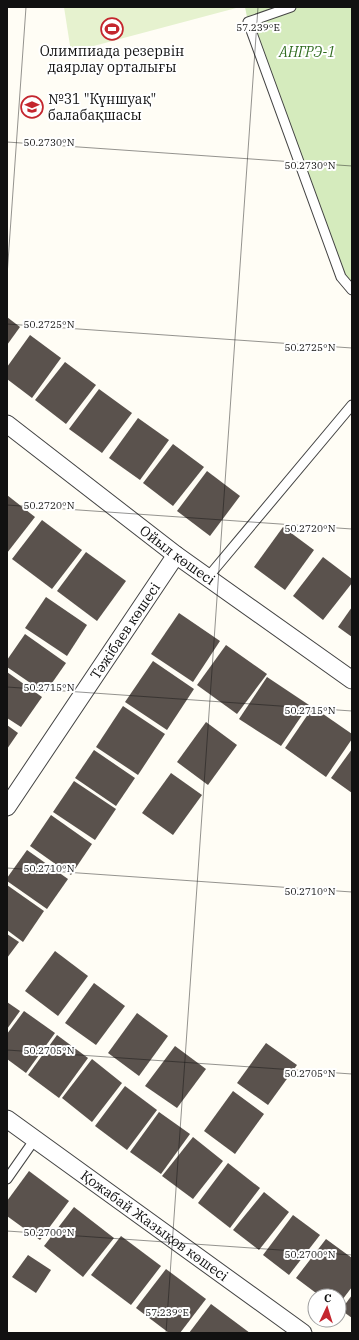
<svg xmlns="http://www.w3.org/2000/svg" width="359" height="1340" viewBox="0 0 359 1340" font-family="'IBM Plex Serif',serif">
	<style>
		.green { fill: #d5ebbd }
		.pitch { fill: #e6f2cf }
		.building { fill: #5a524d }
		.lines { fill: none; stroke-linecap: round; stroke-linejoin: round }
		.service-casing { stroke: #444; stroke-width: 11 }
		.minor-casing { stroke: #444; stroke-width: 19 }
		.service { stroke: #fff; stroke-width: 9 }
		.minor { stroke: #fff; stroke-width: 17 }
		.ticks { fill: none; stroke: #111; stroke-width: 1; stroke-opacity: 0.45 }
		.labels { text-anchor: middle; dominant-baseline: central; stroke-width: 4; stroke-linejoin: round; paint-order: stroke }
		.poi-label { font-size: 14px; fill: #111; stroke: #fff }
		.park-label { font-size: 14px; font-style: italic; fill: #2f6b1f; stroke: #fff }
		.street-label { font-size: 14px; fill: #111; stroke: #fff }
		.ticks-label { font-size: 10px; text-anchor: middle; fill: #111; stroke: #fff; stroke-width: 4; stroke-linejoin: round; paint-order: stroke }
	</style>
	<rect width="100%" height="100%" fill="#fffdf5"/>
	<polygon class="green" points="245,7 352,7 352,290 341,277 248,22"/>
	<polygon class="pitch" points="64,7 240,7 71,52"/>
	<g class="building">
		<polygon points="7,317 20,327 7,345"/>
		<polygon points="30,335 61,358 32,398 7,379 7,367"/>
		<polygon points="65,362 96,385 66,424 35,400"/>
		<polygon points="99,389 132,413 102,453 69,429"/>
		<polygon points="138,418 169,440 140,480 109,458"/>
		<polygon points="173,444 204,467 173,506 143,483"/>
		<polygon points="207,471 240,496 210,536 177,511"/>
		<polygon points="7,495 35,517 7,553"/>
		<polygon points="42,520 82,550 52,589 12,559"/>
		<polygon points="283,527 314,550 285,590 254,567"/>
		<polygon points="86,552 126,581 97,621 57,591"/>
		<polygon points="323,557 352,579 352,583 323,620 293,596"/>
		<polygon points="46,597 87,625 67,656 25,628"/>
		<polygon points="352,607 352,637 338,627"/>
		<polygon points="179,613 220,641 193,682 151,654"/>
		<polygon points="25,634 66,663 45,693 7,667 7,660"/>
		<polygon points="226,645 267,674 237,714 197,685"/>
		<polygon points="153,661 194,689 167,730 125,702"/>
		<polygon points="7,672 42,697 21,727 7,718"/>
		<polygon points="267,677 309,705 281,746 239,719"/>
		<polygon points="123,706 165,734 138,775 96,747"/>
		<polygon points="313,707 352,734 352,739 326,777 285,748"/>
		<polygon points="206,722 237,745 208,785 177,762"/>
		<polygon points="7,725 18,733 7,749"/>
		<polygon points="352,749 352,793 331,778"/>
		<polygon points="94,750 135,778 116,806 75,778"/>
		<polygon points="171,773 202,795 173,835 142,813"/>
		<polygon points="74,781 116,809 95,840 53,812"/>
		<polygon points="51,815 92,844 71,875 30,846"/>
		<polygon points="27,850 68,879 47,909 7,881 7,878"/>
		<polygon points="7,885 44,911 23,942 7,930"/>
		<polygon points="7,934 19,942 7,958"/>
		<polygon points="55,951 88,976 58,1016 25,991"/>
		<polygon points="94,983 125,1006 96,1045 65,1023"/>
		<polygon points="7,1002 20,1011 7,1029"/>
		<polygon points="24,1011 55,1033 26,1073 7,1059 7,1034"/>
		<polygon points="137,1013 168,1036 139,1076 108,1053"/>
		<polygon points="57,1035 88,1058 59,1098 28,1075"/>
		<polygon points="266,1043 297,1065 268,1105 237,1083"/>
		<polygon points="175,1046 206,1069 177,1108 145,1086"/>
		<polygon points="92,1059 122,1083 92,1122 62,1098"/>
		<polygon points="125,1086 157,1110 127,1150 95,1126"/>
		<polygon points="233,1091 264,1114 235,1154 204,1131"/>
		<polygon points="159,1112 190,1134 161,1174 130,1152"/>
		<polygon points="193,1137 223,1161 193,1199 162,1176"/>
		<polygon points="228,1163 260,1188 230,1228 198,1203"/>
		<polygon points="29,1171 69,1201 40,1240 7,1216 7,1201"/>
		<polygon points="264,1192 289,1212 259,1250 233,1230"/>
		<polygon points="74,1207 114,1238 83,1277 44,1246"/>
		<polygon points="293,1215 320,1235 289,1275 263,1255"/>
		<polygon points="121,1236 161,1266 131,1305 91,1275"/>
		<polygon points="326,1239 352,1258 352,1287 339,1304 339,1296 320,1296 296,1278"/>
		<polygon points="28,1255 51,1270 36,1293 12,1277"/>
		<polygon points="166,1269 206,1299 180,1333 169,1333 136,1308"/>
		<polygon points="352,1295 352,1318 341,1310"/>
		<polygon points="211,1304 250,1333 189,1333"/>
	</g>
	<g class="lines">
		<g class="service-casing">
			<g id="service">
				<polyline points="291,7 248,22 341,277 352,290"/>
				<polyline points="208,577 352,405"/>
				<polyline points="7,1179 35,1139"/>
			</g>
		</g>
		<g class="minor-casing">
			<g id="minor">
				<path id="s1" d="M7 424 176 555 352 680"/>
				<path id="s2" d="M7 807 176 555"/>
				<path id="s3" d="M7 1119 303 1333"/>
			</g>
		</g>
		<use href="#service" class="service"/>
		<use href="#minor" class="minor"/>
	</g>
	<path class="ticks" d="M7 142 352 166M7 276 26 7M7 324 352 348M7 505 352 529M7 687 352 711M7 868 352 892M7 1050 352 1074M7 1231 352 1255M166 1333 258 7"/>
	<defs>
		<g id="stadium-ring" transform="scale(1.15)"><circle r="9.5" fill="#fff" stroke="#c4262e" stroke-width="1.5"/><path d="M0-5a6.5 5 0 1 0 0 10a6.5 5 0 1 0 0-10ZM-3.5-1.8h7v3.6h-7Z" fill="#c4262e"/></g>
		<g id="school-ring" transform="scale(1.15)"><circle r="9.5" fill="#fff" stroke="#c4262e" stroke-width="1.5"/><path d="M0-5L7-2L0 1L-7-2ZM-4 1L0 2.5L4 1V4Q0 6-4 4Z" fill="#c4262e"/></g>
	</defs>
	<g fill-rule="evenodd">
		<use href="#stadium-ring" x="112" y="29"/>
		<use href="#school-ring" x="32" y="107"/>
	</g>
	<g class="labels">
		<g class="poi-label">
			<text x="112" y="51">Олимпиада резервін<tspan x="112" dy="16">даярлау орталығы</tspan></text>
			<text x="48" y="99" text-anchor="start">№31 "Күншуақ"<tspan x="48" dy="16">балабақшасы</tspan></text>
		</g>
		<g class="park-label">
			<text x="307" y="52">АНГРЭ-1</text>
		</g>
		<g class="street-label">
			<text stroke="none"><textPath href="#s1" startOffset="215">Ойыл көшесі</textPath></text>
			<text stroke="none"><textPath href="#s2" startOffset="212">Тәжібаев көшесі</textPath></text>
			<text stroke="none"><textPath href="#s3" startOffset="182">Қожабай Жазықов көшесі</textPath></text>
		</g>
	</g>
	<g class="ticks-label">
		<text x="258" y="31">57.239°E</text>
		<text x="49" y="146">50.2730°N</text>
		<text x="310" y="169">50.2730°N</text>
		<text x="49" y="328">50.2725°N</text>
		<text x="310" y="351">50.2725°N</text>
		<text x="49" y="509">50.2720°N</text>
		<text x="310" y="532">50.2720°N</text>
		<text x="49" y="691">50.2715°N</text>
		<text x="310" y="714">50.2715°N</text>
		<text x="49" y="872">50.2710°N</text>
		<text x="310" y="895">50.2710°N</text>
		<text x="49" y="1054">50.2705°N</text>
		<text x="310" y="1077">50.2705°N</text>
		<text x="49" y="1236">50.2700°N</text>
		<text x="310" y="1258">50.2700°N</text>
		<text x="167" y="1316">57.239°E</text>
	</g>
	<rect width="359" height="1340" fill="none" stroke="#111111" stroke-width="16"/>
	<g transform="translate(327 1308) rotate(4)"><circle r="19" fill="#ffffff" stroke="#a0a0a0"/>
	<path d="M0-3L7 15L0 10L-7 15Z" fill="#c4262e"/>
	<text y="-6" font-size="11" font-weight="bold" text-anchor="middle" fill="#111111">С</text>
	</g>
</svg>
